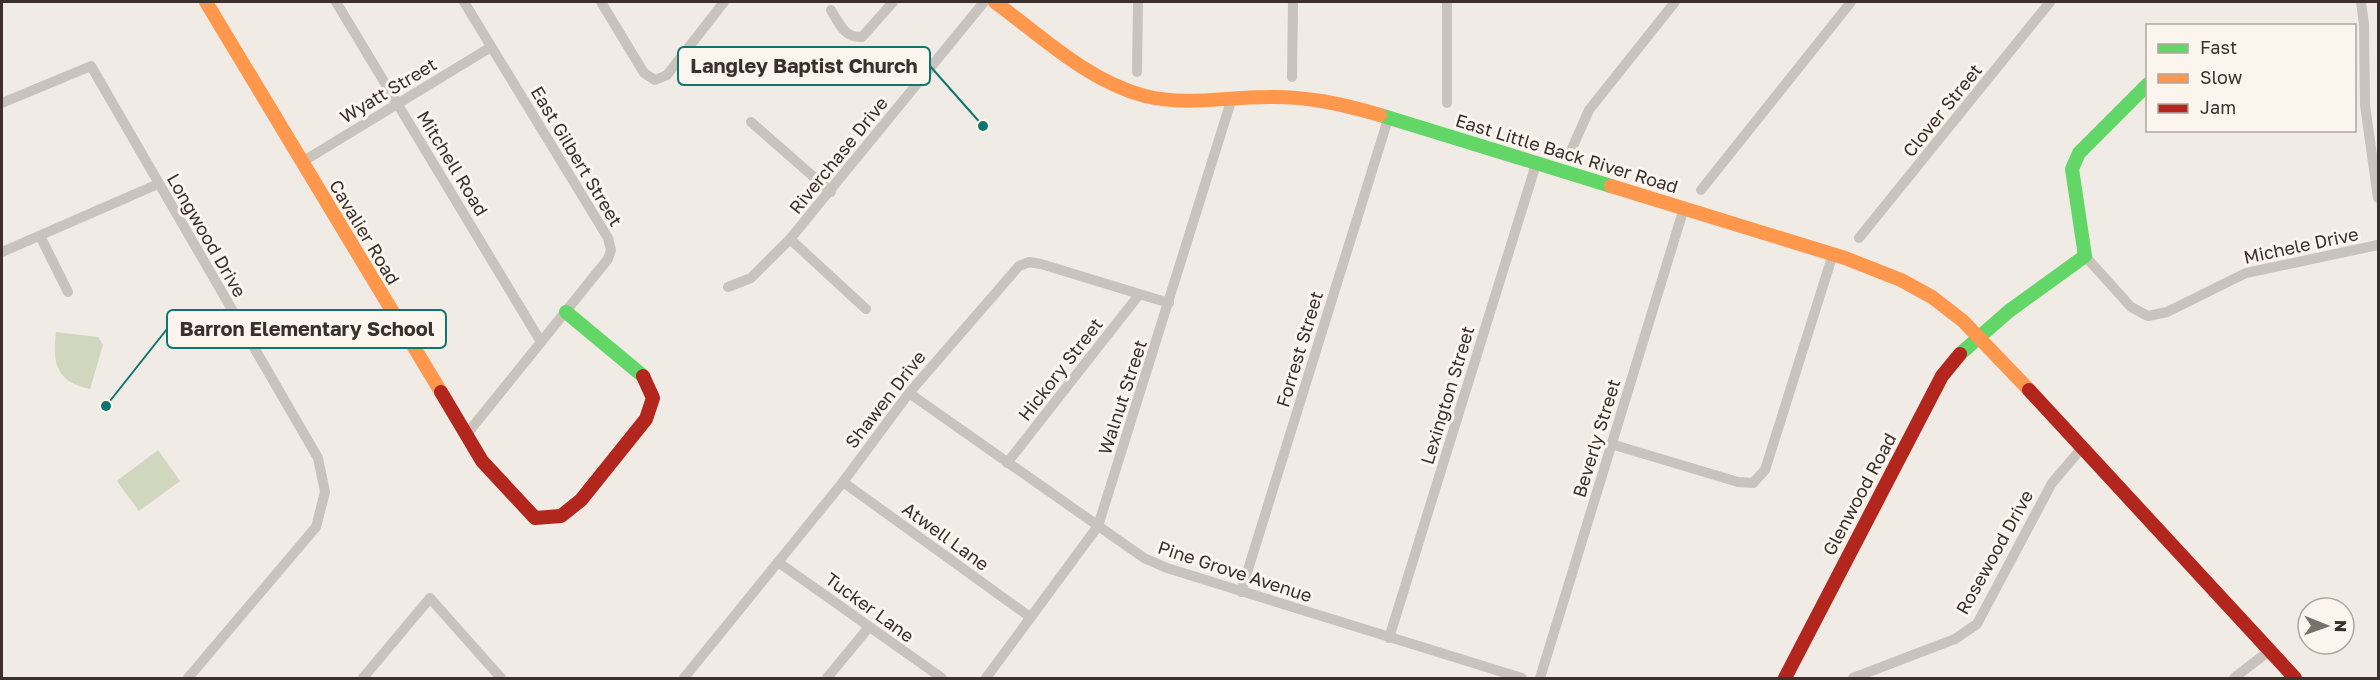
<svg xmlns="http://www.w3.org/2000/svg" width="2380" height="680" viewBox="0 0 2380 680" font-family="'Golos Text',sans-serif">
	<style>
		.green { fill: #d1d6bf }
		.lines { fill: none; stroke-linecap: round; stroke-linejoin: round }
		.street { stroke: #c9c3be; stroke-width: 10 }
		.fast { stroke: #63d668; stroke-width: 14 }
		.slow { stroke: #ff974d; stroke-width: 14 }
		.jam { stroke: #b3261e; stroke-width: 14 }
		.labels { text-anchor: middle; dominant-baseline: central; stroke-width: 6; stroke-linejoin: round; paint-order: stroke }
		.street-label { font-size: 18px; fill: #3b302b; stroke: #fbf5ee }
		.leader { fill: none; stroke: #0f766e; stroke-width: 2 }
		.callout-dot { fill: #0f766e; stroke: #fbf5ee; stroke-width: 2 }
		.callout { fill: #fbf5ee; stroke: #0f766e; stroke-width: 2 }
		.callout-label { font-size: 20px; text-anchor: middle; font-weight: bold; fill: #3b302b }
	</style>
	<rect width="100%" height="100%" fill="#f0ebe5"/>
	<g class="green">
		<path d="M56 332 98 337 103 345 90 389C56 382 52 363 56 332Z"/>
		<polygon points="158,450 180,481 139,511 117,481"/>
	</g>
	<g class="lines">
		<g class="street">
			<polyline points="336,2 541,342"/>
			<polyline points="464,2 608,238 611,250 608,259 466,435"/>
			<polyline points="601,2 644,73 655,80 667,75 724,2"/>
			<polyline points="2361,2 2364,24 2365,105 2378,198"/>
			<path d="M831 10C839 23 844 38 862 37L893 2"/>
			<polyline points="1137,72 1138,2"/>
			<polyline points="1292,77 1293,2"/>
			<polyline points="2,103 91,66 318,458 325,492 316,527 188,678"/>
			<polyline points="1447,103 1447,2"/>
			<polyline points="751,122 831,192"/>
			<polyline points="1570,153 1589,110 1675,2"/>
			<polyline points="302,162 491,47"/>
			<polyline points="1701,190 1851,2"/>
			<polyline points="40,236 68,292"/>
			<polyline points="1859,238 2050,2"/>
			<polyline points="790,239 866,309"/>
			<polyline points="2,252 158,184"/>
			<polyline points="2085,256 2131,307 2148,316 2167,312 2246,273 2378,245"/>
			<polyline points="728,287 751,278 790,239 984,2"/>
			<polyline points="909,393 1144,558 1167,568 1522,678"/>
			<polyline points="1611,444 1738,482 1753,483 1765,470 1833,254"/>
			<polyline points="1007,463 1138,296"/>
			<polyline points="843,482 1030,617"/>
			<polyline points="778,562 942,678"/>
			<polyline points="1241,592 1389,116"/>
			<polyline points="1389,638 1537,161"/>
			<polyline points="363,678 430,598 501,678"/>
			<polyline points="684,678 843,482 909,393 1019,266 1029,262 1041,264 1169,303"/>
			<polyline points="827,678 869,627"/>
			<polyline points="986,678 1098,526 1232,98"/>
			<polyline points="1540,678 1684,208"/>
			<polyline points="1853,678 1955,639 1977,624 2052,483 2081,449"/>
			<polyline points="2234,678 2269,651"/>
		</g>
		<g class="fast">
			<polyline points="1380,115 1611,186"/>
			<polyline points="566,312 643,376"/>
			<polyline points="1960,354 2009,311 2085,256 2072,169 2079,153 2148,84"/>
		</g>
		<g class="slow">
			<polyline points="206,2 441,392"/>
			<path d="M995 2C1041 36 1088 81 1145 96 1185 106 1227 97 1268 97 1307 96 1342 104 1380 115"/>
			<polyline points="1611,186 1845,258 1901,280 1932,297 1963,321 2029,390"/>
		</g>
		<g class="jam">
			<polyline points="2029,390 2295,678"/>
			<polyline points="441,392 482,461 535,518 561,516 581,500 646,419 653,398 643,376"/>
			<polyline points="1785,678 1942,376 1960,354"/>
		</g>
	</g>
	<g class="labels">
		<g class="street-label">
			<text transform="translate(388 90) rotate(-31)">Wyatt Street</text>
			<text transform="translate(1942 110) rotate(-51)">Clover Street</text>
			<text transform="translate(1567 153) rotate(17)">East Little Back River Road</text>
			<text transform="translate(838 155) rotate(-51)">Riverchase Drive</text>
			<text transform="translate(577 156) rotate(59)">East Gilbert Street</text>
			<text transform="translate(453 163) rotate(59)">Mitchell Road</text>
			<text transform="translate(365 232) rotate(59)">Cavalier Road</text>
			<text transform="translate(207 235) rotate(60)">Longwood Drive</text>
			<text transform="translate(2301 245) rotate(-12)">Michele Drive</text>
			<text transform="translate(1299 349) rotate(-73)">Forrest Street</text>
			<text transform="translate(1060 369) rotate(-52)">Hickory Street</text>
			<text transform="translate(1447 395) rotate(-73)">Lexington Street</text>
			<text transform="translate(1122 397) rotate(-72)">Walnut Street</text>
			<text transform="translate(885 399) rotate(-52)">Shawen Drive</text>
			<text transform="translate(1596 438) rotate(-73)">Beverly Street</text>
			<text transform="translate(1859 494) rotate(-62)">Glenwood Road</text>
			<text transform="translate(946 536) rotate(36)">Atwell Lane</text>
			<text transform="translate(1994 552) rotate(-61)">Rosewood Drive</text>
			<text transform="translate(1235 571) rotate(18)">Pine Grove Avenue</text>
			<text transform="translate(870 607) rotate(36)">Tucker Lane</text>
		</g>
	</g>
	<path class="leader" d="M983 126L930 66M106 406L167 329"/>
	<g class="callout-dot">
		<circle cx="983" cy="126" r="6"/>
		<circle cx="106" cy="406" r="6"/>
	</g>
	<g class="callout">
		<rect x="678" y="47" width="252" height="38" rx="6"/>
		<rect x="167" y="310" width="279" height="38" rx="6"/>
	</g>
	<g class="callout-label">
		<text x="804" y="73">Langley Baptist Church</text>
		<text x="307" y="336">Barron Elementary School</text>
	</g>
	<rect width="2380" height="680" fill="none" stroke="#3b302b" stroke-width="6"/>
	<rect x="2146" y="24" width="210" height="108" fill="#fbf5ee" stroke="#aea6a0" stroke-width="1.5"/>
	<rect x="2158" y="44" width="30" height="9" fill="#63d668" stroke="#aea6a0" stroke-width="1.5"/>
	<text x="2200" y="54" font-size="18" fill="#3b302b">Fast</text>
	<rect x="2158" y="74" width="30" height="9" fill="#ff974d" stroke="#aea6a0" stroke-width="1.5"/>
	<text x="2200" y="84" font-size="18" fill="#3b302b">Slow</text>
	<rect x="2158" y="104" width="30" height="9" fill="#b3261e" stroke="#aea6a0" stroke-width="1.5"/>
	<text x="2200" y="114" font-size="18" fill="#3b302b">Jam</text>
	<g transform="translate(2326 626) rotate(91)"><circle r="28" fill="#fbf5ee" stroke="#aea6a0" stroke-width="1.5"/>
	<path d="M0-4.5L10 22L0 15L-10 22Z" fill="#7a716c"/>
	<text y="-9" font-size="16" font-weight="bold" text-anchor="middle" fill="#3b302b">N</text>
	</g>
</svg>
